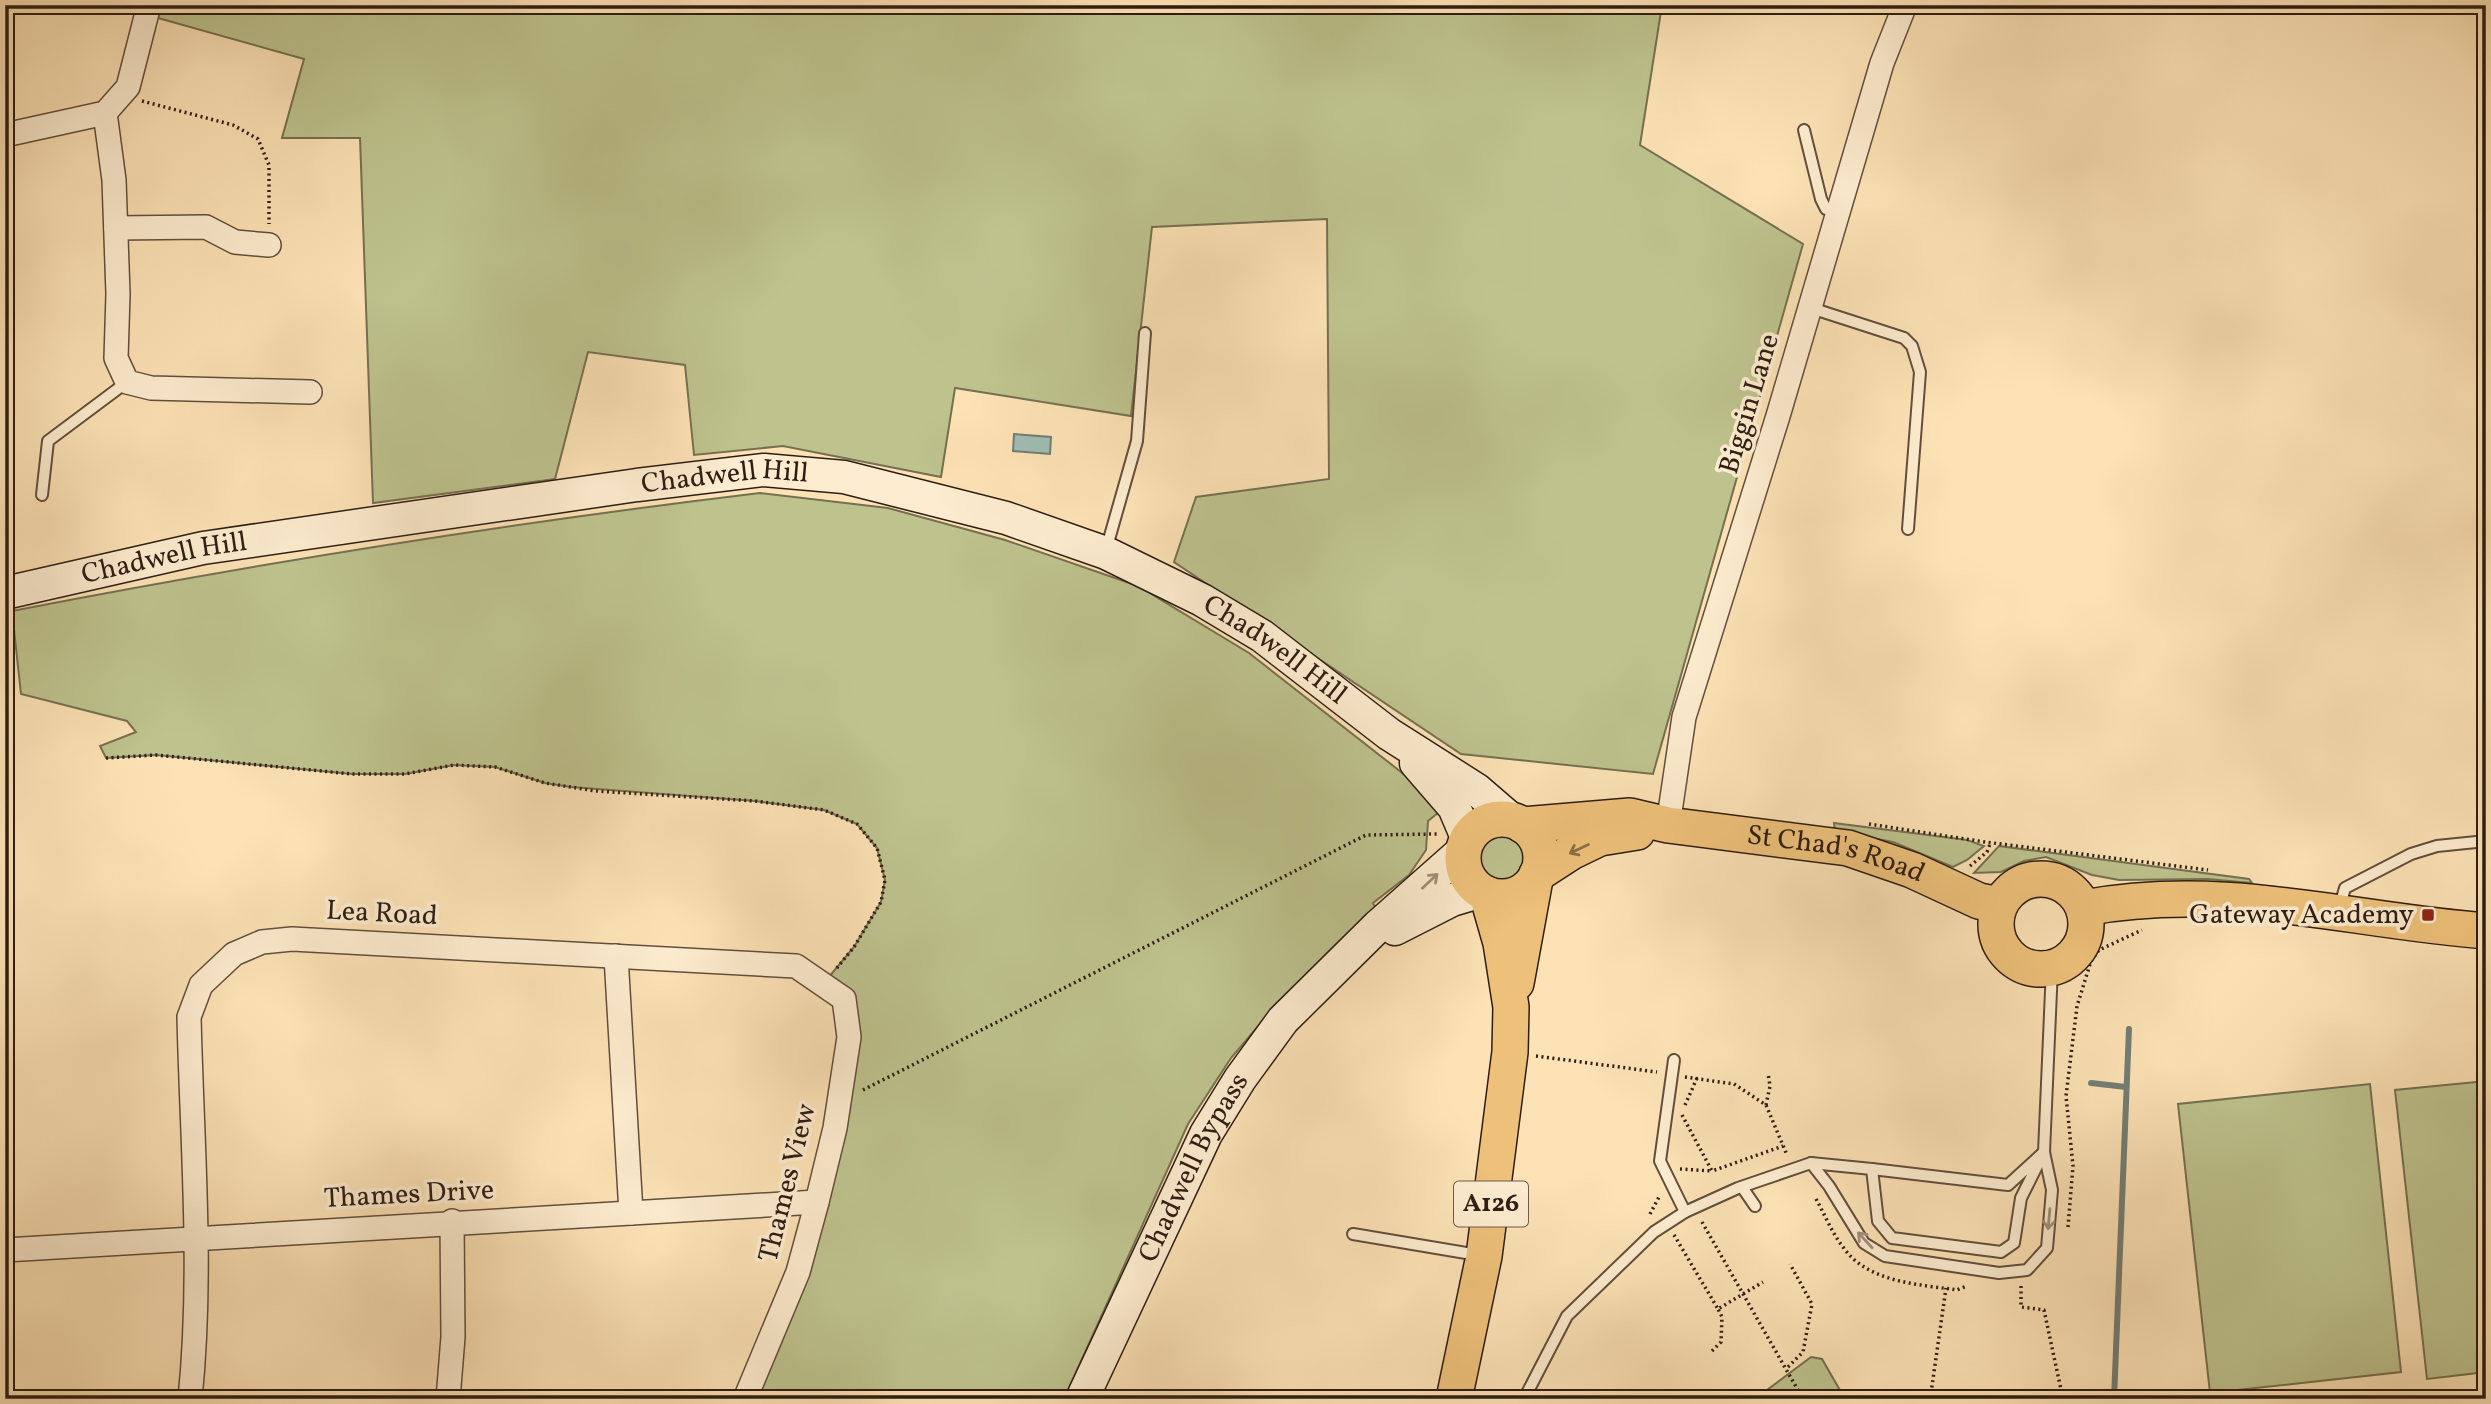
<svg xmlns="http://www.w3.org/2000/svg" width="2491" height="1404" viewBox="0 0 2491 1404" font-family="Vollkorn,serif">
	<style>
		.green { fill: #bec38e; stroke: #767050; stroke-width: 2 }
		.water { fill: #a0bdb4; stroke: #727d74; stroke-width: 2 }
		.lines { fill: none; stroke-linecap: round; stroke-linejoin: round }
		.stream { stroke: #727d74; stroke-width: 6 }
		.lane-casing { stroke: #624e3c; stroke-width: 14 }
		.street-casing { stroke: #624e3c; stroke-width: 26 }
		.secondary-casing { stroke: #2e1d13; stroke-width: 35 }
		.primary-casing { stroke: #2e1d13; stroke-width: 38 }
		.path { stroke: #2e1d13; stroke-width: 3.5; stroke-dasharray: 2 3.5; stroke-linecap: butt }
		.lane { stroke: #fdeccf; stroke-width: 10 }
		.street { stroke: #fdeccf; stroke-width: 23 }
		.secondary { stroke: #fdeccf; stroke-width: 32 }
		.primary { stroke: #eec17a; stroke-width: 35 }
		.oneway { stroke: #8e6f46 }
		.oneway2 { stroke: #a08f7a }
		.poi-dot { fill: #8f2418; stroke: #fdeccf; stroke-width: 2.5 }
		.labels { text-anchor: middle; dominant-baseline: central; stroke-width: 7; stroke-linejoin: round; paint-order: stroke }
		.shield { fill: #fdeccf; stroke: #6c5b4b; stroke-width: 2 }
		.shield-label { font-size: 26px; font-weight: bold; fill: #2e1d13 }
		.street-label { font-size: 28px; fill: #2e1d13; stroke: #fdeccf }
		.poi-label { font-size: 28px; fill: #2e1d13; stroke: #fdeccf; text-anchor: end }
	</style>
	<rect width="100%" height="100%" fill="#fce2b5"/>
	<filter id="stains"><feTurbulence type="fractalNoise" baseFrequency=".00286" numOctaves="4"/><feColorMatrix values="0 0 0 0 .2 0 0 0 0 .09 0 0 0 0 .02 0 0 0 .5 -.17"/></filter>
	<radialGradient id="worn" r=".72"><stop offset=".6" stop-color="#630" stop-opacity="0"/><stop offset="1" stop-color="#630" stop-opacity=".3"/></radialGradient>
	<g class="green">
		<polygon points="161,5 1662,5 1640,145 1803,244 1653,774 1461,754 1174,562 1196,497 1329,479 1327,219 1152,227 1131,416 955,388 941,477 783,446 694,455 685,365 588,352 555,479 373,503 360,138 282,138 304,59 158,18"/>
		<path d="M760 493 888 508 1005 540 1138 586 1249 653 1424 790 1439 812 1428 821 1426 850 1409 875 1373 903 1379 916 1277 1004 1231 1058 1188 1124 1064 1399H753L849 1037 823 984 854 947 881 902 885 880 877 848 857 824 824 810 755 801 571 787 545 783 495 767 454 765 405 774H352L156 755 106 758 100 746 136 732 127 721 21 694 12 611C260 563 509 523 760 493Z"/>
		<polygon points="1834,823 1967,840 1984,846 1967,860 1953,867 1893,842 1835,831"/>
		<circle cx="1502" cy="858" r="22"/>
		<polygon points="1999,846 2249,879 2252,883 2207,879 2119,880 2092,875 2046,857 2024,861 2001,872 1974,873"/>
		<polygon points="2486,1081 2486,1372 2427,1379 2395,1090"/>
		<polygon points="2370,1084 2401,1372 2210,1393 2178,1104"/>
		<polygon points="1811,1357 1822,1359 1845,1399 1755,1399"/>
	</g>
	<polygon class="water" points="1014,434 1051,437 1050,454 1013,451"/>
	<g class="lines">
		<g class="stream">
			<polyline points="2091,1083 2126,1087"/>
			<polyline points="2114,1399 2129,1029"/>
		</g>
		<g class="lane-casing">
			<g id="lane">
				<polyline points="1804,130 1821,199 1826,209 1839,212"/>
				<polyline points="1811,308 1904,338 1912,346 1920,372 1908,529"/>
				<polyline points="42,495 48,441 127,382"/>
				<polyline points="1106,550 1137,441 1145,333"/>
				<polyline points="2339,909 2345,888 2411,854 2437,846 2486,841"/>
				<polyline points="1674,1060 1660,1161 1685,1212"/>
				<polygon points="2044,1152 2021,1198 2014,1243 2001,1252 1892,1238 1878,1221 1872,1169 2008,1185"/>
				<polyline points="1811,1163 1829,1186 1864,1243 1885,1256 1999,1273 2027,1270 2047,1248 2052,1190 2044,1152 2052,968"/>
				<polyline points="1742,1187 1755,1206"/>
				<polyline points="1353,1234 1478,1255"/>
				<polyline points="1524,1399 1567,1316 1654,1232 1685,1212 1738,1188 1811,1163 1872,1169"/>
			</g>
		</g>
		<g class="street-casing">
			<g id="street">
				<polyline points="105,113 114,180 118,294 116,358 127,382 151,388 310,392"/>
				<polyline points="5,135 105,113 128,87 149,5"/>
				<polyline points="116,228 206,227 235,242 269,245"/>
				<polyline points="1668,825 1684,717 1778,416 1882,63 1905,5"/>
				<polyline points="616,956 631,1213"/>
				<polyline points="5,1250 817,1202"/>
				<path d="M190 1399C203 1271 192 1145 189 1017L201 985 234 954 262 942 292 939 796 966 844 999 849 1037 835 1128 817 1202 798 1272 745 1399"/>
				<polyline points="448,1399 453,1337 452,1221"/>
			</g>
		</g>
		<g class="secondary-casing">
			<g id="secondary">
				<path id="s1" d="M5 593 203 548 637 485 764 470 844 477 1006 518 1106 553 1202 600 1262 636 1389 734 1477 790 1513 821"/>
				<polyline points="1416,763 1454,807 1468,840"/>
				<polyline points="1395,929 1452,900 1482,891"/>
				<path id="s2" d="M1082 1399 1206 1134 1240 1079 1283 1020 1378 926 1465 849"/>
			</g>
		</g>
		<g class="primary-casing">
			<g id="primary">
				<circle cx="1502" cy="858" r="39"/>
				<path id="s3" d="M1522 825 1630 816 1668 825 1848 848 1912 870 1979 901 1999 905"/>
				<polyline points="1537,874 1571,852 1600,838 1637,832"/>
				<circle cx="2041" cy="924" r="45"/>
				<path d="M2084 908C2227 882 2346 920 2486 931"/>
				<polyline points="1516,983 1535,879"/>
				<polyline points="1454,1399 1484,1256 1510,1052 1511,1007 1501,943 1487,894"/>
			</g>
		</g>
		<g class="path">
			<polyline points="142,101 233,125 258,139 269,165 269,224"/>
			<polyline points="106,758 156,755 352,774 405,774 454,765 495,767 545,783 596,791 755,801 824,810 857,824 877,848 885,880 881,902 854,947 836,969"/>
			<polyline points="1869,824 1985,842 2208,870"/>
			<polyline points="1970,866 1987,852 1990,844"/>
			<polyline points="1536,1056 1657,1072"/>
			<polyline points="1685,1077 1734,1084 1766,1105 1787,1155"/>
			<polyline points="863,1090 1366,835 1437,834"/>
			<polyline points="1685,1105 1697,1078"/>
			<polyline points="1766,1105 1770,1086 1768,1073"/>
			<polyline points="1682,1115 1712,1171 1783,1146"/>
			<polyline points="1680,1169 1712,1171"/>
			<path d="M1816 1199C1825 1215 1832 1233 1843 1247 1868 1283 1918 1284 1957 1290L1967 1286"/>
			<polyline points="1650,1214 1659,1197"/>
			<polyline points="1702,1222 1803,1399"/>
			<polyline points="2068,1227 2073,1166 2066,1096 2077,1006 2091,961 2099,950 2142,930"/>
			<polyline points="1674,1235 1718,1309 1763,1282"/>
			<polyline points="2021,1286 2021,1307 2044,1310 2063,1399"/>
			<polyline points="1712,1351 1721,1342 1722,1317 1718,1309"/>
			<polyline points="1788,1367 1803,1352 1812,1304 1790,1264"/>
			<polyline points="1931,1393 1946,1288"/>
			<polyline points="1756,1398 1757,1399"/>
		</g>
		<use href="#lane" class="lane"/>
		<use href="#street" class="street"/>
		<use href="#secondary" class="secondary"/>
		<use href="#primary" class="primary"/>
	</g>
	<defs><path id="oneway-shaft" d="M-6 0H5M1.5-3L5.5 0L1.5 3" fill="none" stroke-width="1.6" stroke-linecap="round" stroke-linejoin="round" transform="scale(1.75)"/></defs>
	<use class="oneway" href="#oneway-shaft" transform="translate(1579 849) rotate(154)"/>
	<g class="oneway2">
		<use href="#oneway-shaft" transform="translate(1430 881) rotate(-43)"/>
		<use href="#oneway-shaft" transform="translate(2049 1219) rotate(95)"/>
		<use href="#oneway-shaft" transform="translate(1865 1240) rotate(-133)"/>
	</g>
	<rect class="poi-dot" x="2421" y="908" width="14" height="14" rx="3.5"/>
	<g class="labels">
		<rect class="shield" x="1454" y="1181.5" width="74" height="45" rx="5"/>
		<g class="shield-label">
			<text x="1491" y="1204">A126</text>
		</g>
		<g class="street-label">
			<text transform="translate(1750 404) rotate(-73)">Biggin Lane</text>
			<text stroke="none"><textPath href="#s1" startOffset="730">Chadwell Hill</textPath></text>
			<text stroke="none"><textPath href="#s1" startOffset="163">Chadwell Hill</textPath></text>
			<text stroke="none"><textPath href="#s1" startOffset="1318">Chadwell Hill</textPath></text>
			<text stroke="none"><textPath href="#s3" startOffset="318">St Chad's Road</textPath></text>
			<text transform="translate(382 914) rotate(3)">Lea Road</text>
			<text stroke="none"><textPath href="#s2" startOffset="257">Chadwell Bypass</textPath></text>
			<text transform="translate(788 1183) rotate(-76)">Thames View</text>
			<text transform="translate(409 1195) rotate(-3)">Thames Drive</text>
		</g>
		<g class="poi-label">
			<text x="2414" y="915">Gateway Academy</text>
		</g>
	</g>
	<rect width="2491" height="1404" fill="none" stroke="#fce2b5" stroke-width="28"/>
	<rect x="7" y="7" width="2477" height="1390" fill="none" stroke="#2e1d13" stroke-width="3.5"/>
	<rect x="14" y="14" width="2463" height="1376" fill="none" stroke="#2e1d13" stroke-width="2"/>
	<rect width="100%" height="100%" filter="url(#stains)"/>
	<rect width="100%" height="100%" fill="url(#worn)"/>
</svg>
